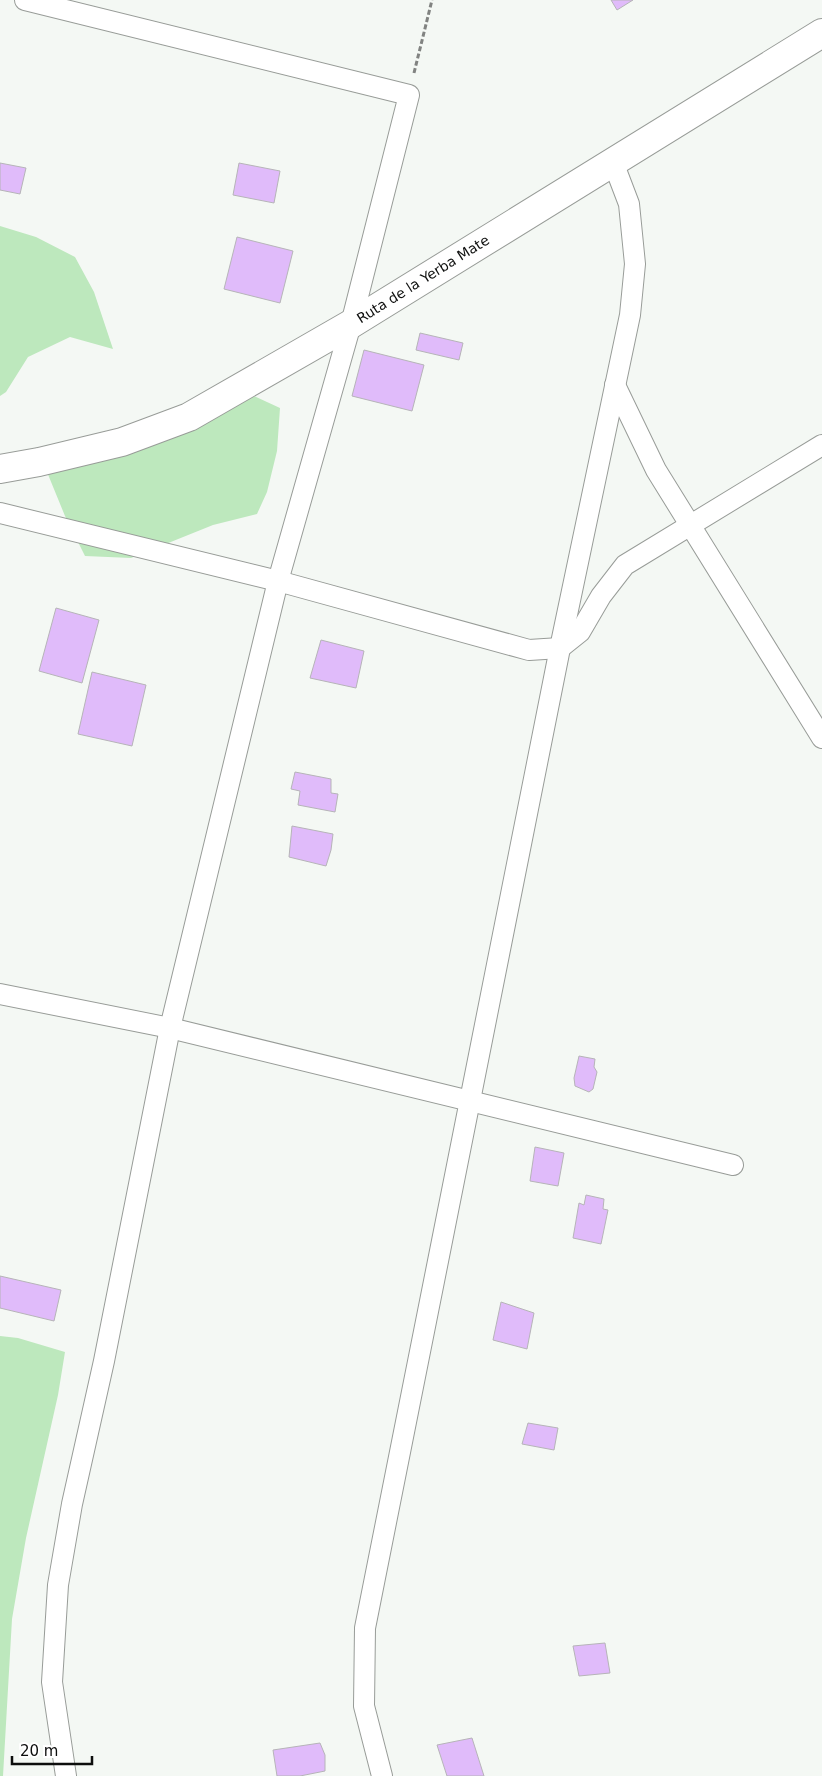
<svg xmlns="http://www.w3.org/2000/svg" width="822" height="1776" viewBox="0 0 822 1776" font-family="'DejaVu Sans',sans-serif">
	<style>
		.green { fill: #bde8bd }
		.building { fill: #e0bbfa; stroke: #b6b4b8 }
		.lines { fill: none; stroke-linecap: round; stroke-linejoin: round }
		.street-casing { stroke: #989c98; stroke-width: 22 }
		.secondary-casing { stroke: #989c98; stroke-width: 30 }
		.path { stroke: #818381; stroke-width: 3; stroke-dasharray: 5 2.5; stroke-linecap: butt }
		.street { stroke: #fff; stroke-width: 20 }
		.secondary { stroke: #fff; stroke-width: 28 }
		.labels { text-anchor: middle; dominant-baseline: central; stroke-width: 5; stroke-linejoin: round; paint-order: stroke }
		.street-label { font-size: 14px; fill: #0d0e0d; stroke: #fff }
	</style>
	<rect width="100%" height="100%" fill="#f4f8f4"/>
	<g class="green">
		<polygon points="0,226 36,237 75,257 94,292 113,349 70,337 28,357 6,392 0,396"/>
		<polygon points="243,391 280,408 277,451 267,492 257,514 213,525 131,558 85,556 65,516 47,472"/>
		<polygon points="0,1336 18,1338 65,1352 58,1395 26,1538 12,1619 3,1776 0,1776"/>
	</g>
	<g class="building">
		<polygon points="611,0 633,0 617,10"/>
		<polygon points="0,163 26,168 20,194 0,190"/>
		<polygon points="239,163 280,171 274,203 233,195"/>
		<polygon points="237,237 293,251 280,303 224,289"/>
		<polygon points="420,333 463,343 459,360 416,350"/>
		<polygon points="364,350 424,365 412,411 352,396"/>
		<polygon points="56,608 99,620 82,683 39,671"/>
		<polygon points="321,640 364,651 356,688 310,678"/>
		<polygon points="92,672 146,685 132,746 78,734"/>
		<polygon points="295,772 331,779 331,793 338,794 335,812 298,805 300,791 291,789"/>
		<polygon points="292,826 333,834 331,850 326,866 289,857"/>
		<polygon points="579,1056 595,1059 594,1067 597,1072 593,1089 589,1092 575,1086 574,1078"/>
		<polygon points="535,1147 564,1153 558,1186 530,1181"/>
		<polygon points="586,1195 604,1199 603,1209 608,1210 601,1244 573,1238 579,1203 584,1205"/>
		<polygon points="0,1276 61,1290 54,1321 0,1308"/>
		<polygon points="501,1302 534,1313 527,1349 493,1340"/>
		<polygon points="528,1423 558,1428 554,1450 522,1444"/>
		<polygon points="605,1643 610,1673 579,1676 573,1646"/>
		<polygon points="472,1738 484,1776 447,1776 437,1745"/>
		<polygon points="320,1743 325,1755 325,1771 300,1776 277,1776 273,1750"/>
	</g>
	<g class="lines">
		<g class="street-casing">
			<g id="street">
				<polyline points="25,0 409,95 351,324 278,581 170,1028 104,1361 72,1504 58,1585 52,1682 66,1776"/>
				<polyline points="615,385 656,470 822,738"/>
				<polyline points="0,513 278,581 529,650 560,648 580,632 601,596 625,565 822,445"/>
				<polyline points="0,994 170,1028 733,1165"/>
				<polyline points="382,1776 364,1706 365,1628 560,648 630,315 635,264 629,204 613,162"/>
			</g>
		</g>
		<g class="secondary-casing">
			<polyline id="secondary" points="0,469 39,462 122,442 189,417 351,324 822,33"/>
		</g>
		<polyline class="path" points="414,73 432,0"/>
		<use href="#street" class="street"/>
		<use href="#secondary" class="secondary"/>
	</g>
	<g class="labels">
		<g class="street-label">
			<text transform="translate(423 279) rotate(-32)">Ruta de la Yerba Mate</text>
		</g>
	</g>
	<path d="M12 1756v8h80v-8" fill="none" stroke="#0d0e0d" stroke-width="2.5"/>
	<text x="20" y="1756" font-size="15" fill="#0d0e0d" stroke="#ffffff" stroke-width="4" paint-order="stroke">20 m</text>
</svg>
